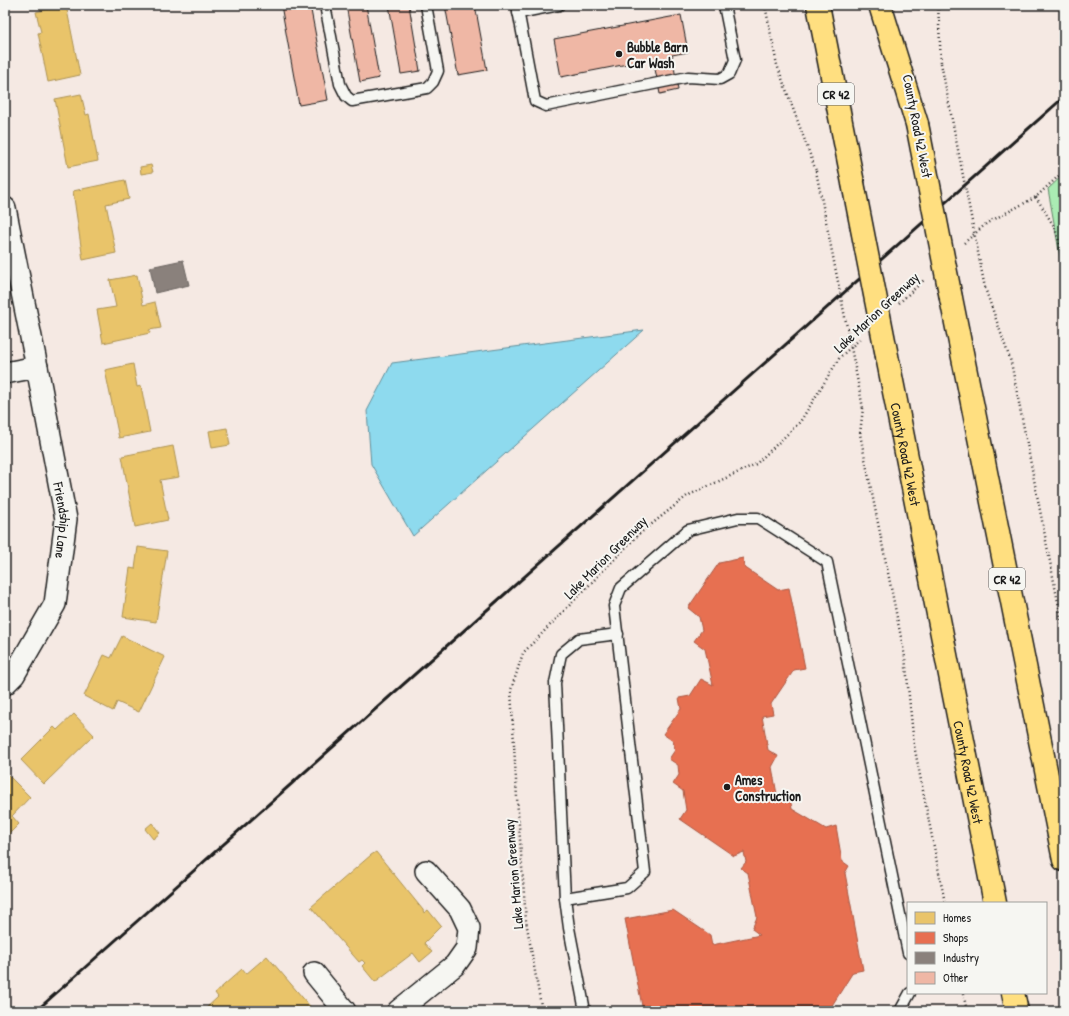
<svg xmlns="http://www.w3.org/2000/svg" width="1069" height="1016" viewBox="0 0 1069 1016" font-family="'Patrick Hand',sans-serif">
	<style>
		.green { fill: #aaebb3; stroke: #638468 }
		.water { fill: #8edaee; stroke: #608e9a }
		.homes { fill: #e9c46a; stroke: #ac9253 }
		.shops { fill: #e76f51; stroke: #aa5641 }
		.industry { fill: #8a817c; stroke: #69635f }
		.building { fill: #efb7a5; stroke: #1c1c1c }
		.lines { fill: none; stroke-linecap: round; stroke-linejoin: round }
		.service-casing { stroke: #1c1c1c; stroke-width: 13 }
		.minor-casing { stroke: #1c1c1c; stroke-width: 24 }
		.trunk-casing { stroke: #1c1c1c; stroke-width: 25 }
		.path { stroke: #1c1c1c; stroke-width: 2.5; stroke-dasharray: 1 3; stroke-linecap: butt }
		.service { stroke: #f6f6f2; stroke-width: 10 }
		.minor { stroke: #f6f6f2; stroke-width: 21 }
		.trunk { stroke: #ffdf80; stroke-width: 22 }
		.rail { stroke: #1c1c1c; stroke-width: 3 }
		.trunk-bridge-casing { stroke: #1c1c1c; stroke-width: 25; stroke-linecap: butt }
		.path-bridge { stroke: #1c1c1c; stroke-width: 2.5; stroke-dasharray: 1 3; stroke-linecap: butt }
		.trunk-bridge { stroke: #ffdf80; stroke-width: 22 }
		.poi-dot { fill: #1c1c1c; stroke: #f6f6f2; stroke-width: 1.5 }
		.labels { text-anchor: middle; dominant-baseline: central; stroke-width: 4; stroke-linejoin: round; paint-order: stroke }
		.shield { fill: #f6f6f2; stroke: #5d5d5c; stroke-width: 1 }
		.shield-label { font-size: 13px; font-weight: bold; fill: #1c1c1c }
		.poi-label { font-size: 14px; font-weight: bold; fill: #1c1c1c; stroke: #f6f6f2; text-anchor: start }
		.street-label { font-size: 14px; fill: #1c1c1c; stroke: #f6f6f2 }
	</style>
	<rect width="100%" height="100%" fill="#f5e9e3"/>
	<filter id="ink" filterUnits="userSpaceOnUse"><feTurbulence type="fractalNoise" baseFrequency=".025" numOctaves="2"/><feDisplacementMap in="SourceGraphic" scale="8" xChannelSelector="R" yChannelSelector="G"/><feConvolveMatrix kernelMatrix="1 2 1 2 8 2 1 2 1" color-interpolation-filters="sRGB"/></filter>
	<g filter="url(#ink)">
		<polygon class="green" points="1064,174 1064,279 1048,189"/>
		<polygon class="water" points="644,330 413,536 371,464 367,411 392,363"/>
		<g class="homes">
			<polygon points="66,5 80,75 48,82 38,33 41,32 36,12"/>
			<polygon points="81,94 86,115 89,114 98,161 68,167 55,99"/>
			<polygon points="151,165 153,172 141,174 140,167"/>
			<polygon points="125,180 129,199 106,204 116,253 83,260 73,191"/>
			<polygon points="137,275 143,305 155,302 161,328 149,330 150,333 103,343 97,310 116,307 110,280"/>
			<polygon points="133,364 137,387 141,386 150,432 119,438 105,370"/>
			<polygon points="227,428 230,445 212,448 209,431"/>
			<polygon points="173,446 179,477 160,480 168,520 135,527 122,456"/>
			<polygon points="138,547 167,551 156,622 123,617 130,568 135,569"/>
			<polygon points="122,636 165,657 139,712 117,702 113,711 84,696 104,655 111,658"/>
			<polygon points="74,714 94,735 44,784 21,760 54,727 57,730"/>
			<polygon points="7,774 30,797 12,816 19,824 5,838 5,776"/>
			<polygon points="152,823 160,833 153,839 145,829"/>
			<polygon points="376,852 423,910 424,913 428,910 441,926 424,943 432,952 420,962 413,953 375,982 362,966 365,963 362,960 359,962 311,907 371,855"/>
			<polygon points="267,956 314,1011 203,1011 218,997 215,993 242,969 246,974"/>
		</g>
		<polygon class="shops" points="743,558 744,567 778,590 789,588 805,668 794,670 771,704 773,714 762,716 768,750 778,756 772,767 778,800 790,797 792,809 826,829 836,826 842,861 849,866 845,873 863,970 853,972 831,1007 832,1011 643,1011 625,919 673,910 710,935 712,945 760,935 752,929 757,917 748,873 741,868 746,862 744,852 734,856 680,819 686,810 683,791 673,784 679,775 678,765 669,759 675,750 673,741 663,734 681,709 679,698 690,696 701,679 713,685 705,649 694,641 702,630 699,617 688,608 719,563"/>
		<polygon class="industry" points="183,260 189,285 155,293 150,267"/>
		<g class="building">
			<polygon points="281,5 310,5 328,100 299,105"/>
			<polygon points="346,5 366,5 379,78 360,82"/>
			<polygon points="389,5 409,5 420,71 401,74"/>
			<polygon points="445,5 475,5 487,70 458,75"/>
			<polygon points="681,15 688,52 672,55 678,90 660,94 653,59 561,77 554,39"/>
		</g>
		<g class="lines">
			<g class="service-casing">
				<g id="service">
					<polyline points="325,5 340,84 346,96 352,101 427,88 433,82 438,71 426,5"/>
					<polyline points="517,5 535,101 546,106 688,77 720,79 729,74 735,60 724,5"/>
					<polyline points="518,13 559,5"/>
					<polyline points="565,898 555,683 561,654 579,639 618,634"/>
					<polyline points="585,1011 569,928 565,898 627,888 645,872 614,606 621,588 688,530 738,518 758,518 827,562 908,953"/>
					<polyline points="900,1011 910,993"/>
				</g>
			</g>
			<g class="minor-casing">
				<g id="minor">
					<path id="s1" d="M5 208 37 367 66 519 55 604 14 675 5 684"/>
					<polyline points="5,373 37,367"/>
					<polyline points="314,973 345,1011"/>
					<polyline points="398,1011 455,965 467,948 469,928 460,909 426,871"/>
				</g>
			</g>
			<g class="trunk-casing">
				<g id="trunk">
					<polyline points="818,5 853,183"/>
					<polyline points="880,5 917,124"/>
					<polyline points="951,298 1064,860"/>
					<path id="s2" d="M887 356 995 903"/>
					<polyline points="1013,993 1017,1011"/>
				</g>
			</g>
			<g class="path">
				<polyline points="765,5 777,65 816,171"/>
				<polyline points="938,5 941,63"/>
				<polyline points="1036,197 1055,228 1064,260"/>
				<polyline points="964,243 987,223 1036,197 1064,171"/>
				<polyline points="985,288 1011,362 1064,633"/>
				<polyline points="899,303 924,280"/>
				<polyline points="863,408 860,434 905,657 914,745 945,903"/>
				<polyline points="963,993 967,1011"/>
				<polyline points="542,1011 526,921 517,798 511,690 523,653 638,535 687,496 756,464 800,422 840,357 860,339"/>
			</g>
			<use href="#service" class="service"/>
			<use href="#minor" class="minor"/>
			<use href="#trunk" class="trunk"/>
			<polyline class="rail" points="36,1011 1064,97"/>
			<g class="trunk-bridge-casing">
				<g id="trunk-bridge">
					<polyline points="917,124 951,298"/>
					<polyline points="853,183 887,356"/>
				</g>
			</g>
			<g class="path-bridge">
				<polyline points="941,63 985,288"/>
				<polyline points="816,171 863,408"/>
			</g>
			<use href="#trunk-bridge" class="trunk-bridge"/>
		</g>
	</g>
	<g class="poi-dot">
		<circle cx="619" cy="54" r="4"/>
		<circle cx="727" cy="787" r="4"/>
	</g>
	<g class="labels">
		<g class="shield">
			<rect x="818" y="83" width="36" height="22" rx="3"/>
			<rect x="989" y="568" width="36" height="22" rx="3"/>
		</g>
		<g class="shield-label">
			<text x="836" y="94">CR 42</text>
			<text x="1007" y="579">CR 42</text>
		</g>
		<g class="poi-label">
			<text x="627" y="46">Bubble Barn<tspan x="627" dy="16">Car Wash</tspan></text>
			<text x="735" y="779">Ames<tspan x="735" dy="16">Construction</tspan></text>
		</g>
		<g class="street-label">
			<text transform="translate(918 126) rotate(79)">County Road 42 West</text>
			<text transform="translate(876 312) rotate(-43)">Lake Marion Greenway</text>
			<text stroke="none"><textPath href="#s2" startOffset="100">County Road 42 West</textPath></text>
			<text stroke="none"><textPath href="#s1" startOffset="318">Friendship Lane</textPath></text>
			<text transform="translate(605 557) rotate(-45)">Lake Marion Greenway</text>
			<text stroke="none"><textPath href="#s2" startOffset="424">County Road 42 West</textPath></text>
			<text transform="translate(513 874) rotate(-95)">Lake Marion Greenway</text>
		</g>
	</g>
	<rect width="1069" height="1016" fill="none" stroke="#f6f6f2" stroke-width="20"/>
	<rect x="10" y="10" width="1049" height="996" fill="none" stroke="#1c1c1c" stroke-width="1.5" filter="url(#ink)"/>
	<rect x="907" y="902" width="140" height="92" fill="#f6f6f2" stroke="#9f9f9c"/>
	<rect x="915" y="912" width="20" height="12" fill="#e9c46a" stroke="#9f9f9c"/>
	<text x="943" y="922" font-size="12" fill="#1c1c1c">Homes</text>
	<rect x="915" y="932" width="20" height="12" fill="#e76f51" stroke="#9f9f9c"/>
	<text x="943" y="942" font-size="12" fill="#1c1c1c">Shops</text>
	<rect x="915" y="952" width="20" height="12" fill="#8a817c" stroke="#9f9f9c"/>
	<text x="943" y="962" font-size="12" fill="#1c1c1c">Industry</text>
	<rect x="915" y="972" width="20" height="12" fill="#efb7a5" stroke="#9f9f9c"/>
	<text x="943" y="982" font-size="12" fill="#1c1c1c">Other</text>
</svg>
